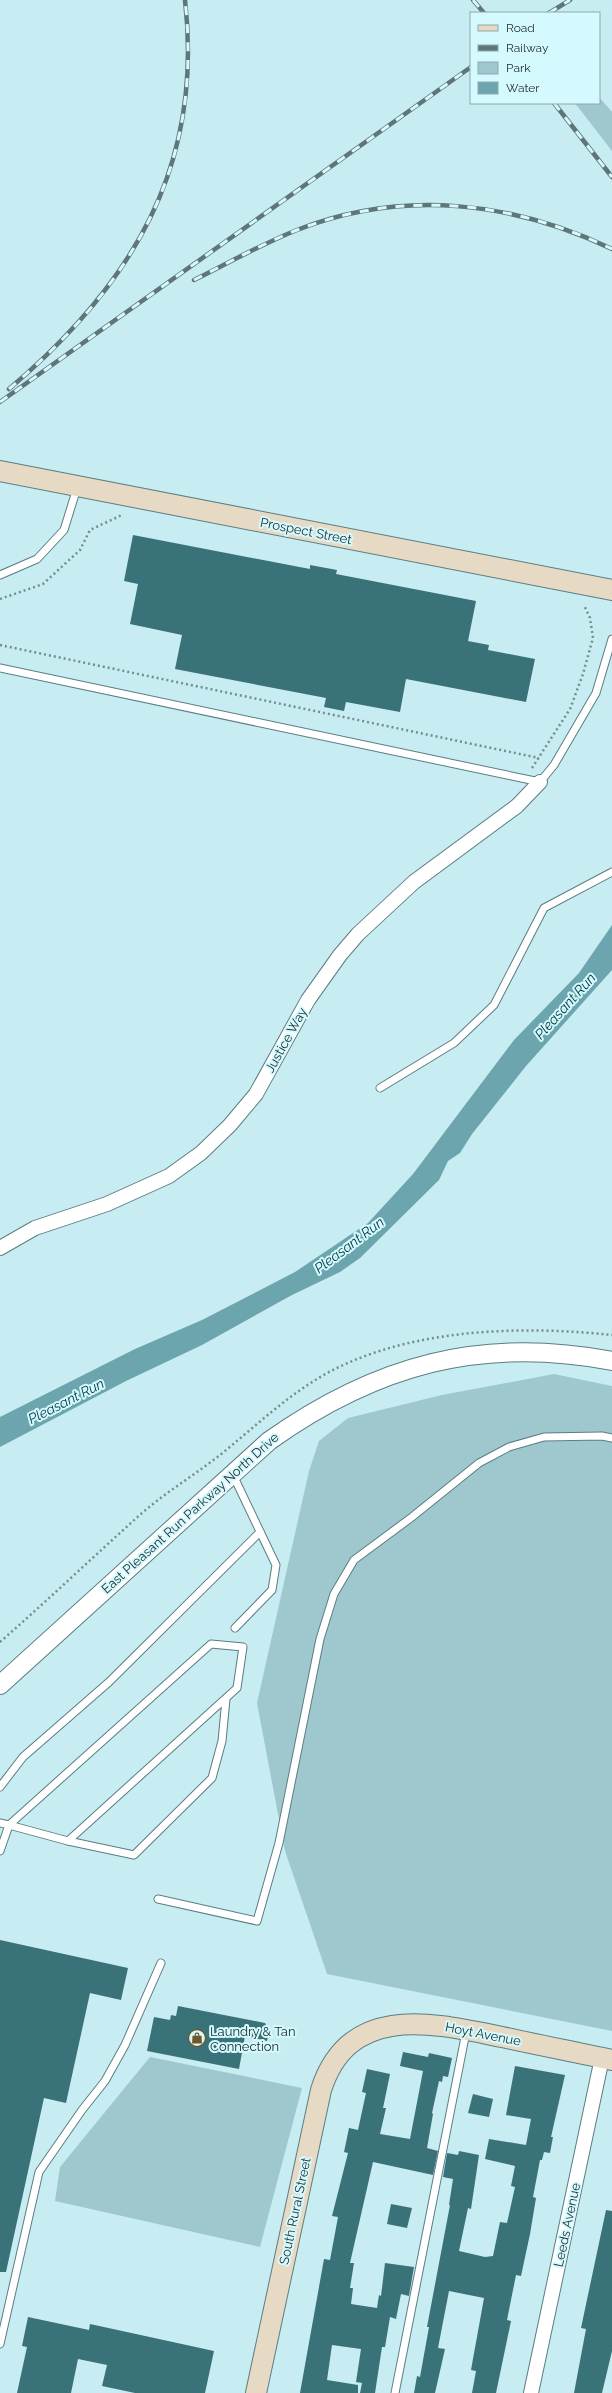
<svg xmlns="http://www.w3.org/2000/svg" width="612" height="2393" viewBox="0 0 612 2393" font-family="Raleway,sans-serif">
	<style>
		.green { fill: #9fc8ce }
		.water { fill: #6ca5ad }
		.building { fill: #3a727a }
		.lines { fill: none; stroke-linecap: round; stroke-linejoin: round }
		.service-casing { stroke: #5b7d82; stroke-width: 9 }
		.minor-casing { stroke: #5b7d82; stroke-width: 16 }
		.tertiary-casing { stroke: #5b7d82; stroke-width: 20 }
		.secondary-casing { stroke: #5b7d82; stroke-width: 22 }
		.path { stroke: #748d90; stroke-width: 2.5; stroke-dasharray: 2 3; stroke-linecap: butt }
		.service { stroke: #fff; stroke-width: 7 }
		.minor { stroke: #fff; stroke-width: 14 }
		.tertiary { stroke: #fff; stroke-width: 18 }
		.secondary { stroke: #e6dac4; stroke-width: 20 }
		.rail-casing { stroke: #5f7578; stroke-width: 4.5 }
		.rail { stroke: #d4f9fe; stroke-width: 3; stroke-dasharray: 9; stroke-linecap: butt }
		.labels { text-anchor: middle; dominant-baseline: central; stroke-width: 4; stroke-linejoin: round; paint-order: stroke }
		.street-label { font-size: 13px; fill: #233133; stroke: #d4f9fe }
		.poi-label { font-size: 13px; fill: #233133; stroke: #d4f9fe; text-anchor: start }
		.water-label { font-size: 14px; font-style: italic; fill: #00373e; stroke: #d4f9fe }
	</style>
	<rect width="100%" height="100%" fill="#c7ecf1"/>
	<g class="green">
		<polygon points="599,97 612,112 612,151 575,103 599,103"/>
		<polygon points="554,1374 612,1386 612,2031 327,1974 285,1851 257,1703 309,1471 319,1441 348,1418 442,1395"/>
		<polygon points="150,2057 302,2088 260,2247 55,2201 60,2167"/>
	</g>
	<polygon class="water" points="612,925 612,970 526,1066 472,1134 460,1153 448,1161 439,1180 360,1258 340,1272 292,1295 202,1345 126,1381 0,1447 0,1417 135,1349 202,1320 295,1272 368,1223 413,1174 514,1040 579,973"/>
	<g class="building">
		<polygon points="133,535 310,569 310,565 337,570 336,574 476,601 468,641 489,645 488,650 535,659 526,702 406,679 400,712 346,702 344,711 324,707 326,698 175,669 182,635 130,624 138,584 124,581"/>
		<polygon points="0,1940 128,1968 121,2000 90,1993 66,2103 44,2098 6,2272 0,2272"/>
		<polygon points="178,2006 265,2023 269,2031 267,2041 245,2036 239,2069 147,2051 154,2017 170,2020 171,2015 176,2016"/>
		<polygon points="403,2052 428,2057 429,2053 452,2058 448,2077 443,2076 442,2082 439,2081 432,2113 433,2114 427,2148 438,2151 433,2175 373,2162 350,2263 354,2263 350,2288 353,2288 351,2304 377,2308 379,2295 381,2296 385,2263 414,2267 409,2296 401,2294 396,2319 390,2317 385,2347 382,2347 375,2393 360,2393 362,2383 356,2382 361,2349 332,2345 327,2380 358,2385 358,2393 300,2393 324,2259 330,2260 338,2217 332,2216 348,2153 344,2152 349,2128 358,2130 366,2093 362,2092 367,2069 390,2074 383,2108 386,2108 380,2134 410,2139 423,2071 400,2066"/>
		<polygon points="515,2066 565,2075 551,2137 553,2137 550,2153 544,2152 542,2160 540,2160 533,2197 536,2198 530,2234 521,2276 516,2275 507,2320 511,2321 496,2393 472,2393 476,2371 471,2370 484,2298 449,2291 438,2348 445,2349 435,2393 414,2393 417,2376 420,2377 429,2327 427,2327 450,2205 449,2205 453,2179 443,2177 447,2153 458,2155 459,2151 479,2155 471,2209 468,2208 459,2251 485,2257 493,2256 500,2222 507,2223 515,2187 511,2186 515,2166 485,2159 489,2139 526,2145 531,2119 506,2115"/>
		<polygon points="473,2094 493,2099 489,2117 468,2113"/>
		<polygon points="391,2204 412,2208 407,2228 387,2224"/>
		<polygon points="606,2210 612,2211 612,2351 602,2393 574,2393 586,2329 581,2328"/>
		<polygon points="28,2317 89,2330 90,2324 214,2351 205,2393 135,2393 102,2386 107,2365 78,2359 71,2393 17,2393 27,2347 22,2346"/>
	</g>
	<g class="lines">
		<g class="service-casing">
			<g id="service">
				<polyline points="0,575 37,559 64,530 77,488"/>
				<polyline points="0,668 540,782 554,765 596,693 612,639"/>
				<polyline points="380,1088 454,1043 494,1005 544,908 612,872"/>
				<polyline points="233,1475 276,1565 272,1590 235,1628"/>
				<polygon points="211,1644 243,1647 237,1688 68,1841 9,1825"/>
				<polyline points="0,1787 23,1757 109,1682 260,1532"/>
				<polyline points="0,1823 9,1825 0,1851"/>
				<polyline points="68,1841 134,1855 212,1778 222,1741 226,1699"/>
				<polyline points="158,1899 257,1921 279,1843 320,1639 334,1594 354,1560 412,1517 479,1463 509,1447 544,1437 602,1436 612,1438"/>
				<polyline points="0,2344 39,2172 82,2110 105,2081 125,2045 161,1963"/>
				<polyline points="395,2393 466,2032"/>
			</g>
		</g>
		<g class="minor-casing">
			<g id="minor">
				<polyline points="0,1248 35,1228 107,1204 169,1176 201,1153 230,1125 256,1094 308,1000 340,955 358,934 414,882 517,806 540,782"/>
				<polyline points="531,2393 602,2058"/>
			</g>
		</g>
		<g class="tertiary-casing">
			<path id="tertiary" d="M0 1685 269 1441C376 1365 481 1336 612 1361"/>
		</g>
		<g class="secondary-casing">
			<g id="secondary">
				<polyline points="0,471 612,590"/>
				<path d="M256 2393 321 2090C349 2002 433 2023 502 2037 538 2045 575 2052 612 2060"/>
			</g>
		</g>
		<g class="path">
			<polyline points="0,599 43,584 80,550 90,530 122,515"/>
			<polyline points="0,645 539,758"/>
			<polyline points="532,768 570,709 583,674 593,638 590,618 584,605"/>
			<path d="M0 1642C48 1600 94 1556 141 1514 167 1491 198 1473 225 1451 265 1418 302 1382 350 1362 429 1328 528 1326 612 1335"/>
		</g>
		<use href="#service" class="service"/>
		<use href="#minor" class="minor"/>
		<use href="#tertiary" class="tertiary"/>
		<use href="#secondary" class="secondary"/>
		<g class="rail-casing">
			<g id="rail">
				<polyline points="473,0 484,13"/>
				<polyline points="549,13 570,0"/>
				<polyline points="554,103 612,177"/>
				<path d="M194 280C228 263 262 244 297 230 402 189 512 201 612 249"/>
				<path d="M9 389C132 285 204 166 185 0"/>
				<polyline points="0,402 471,67"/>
			</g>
		</g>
		<use href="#rail" class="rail"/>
	</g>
	<defs>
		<g id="shop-ring" transform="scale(0.9)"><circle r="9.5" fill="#d4f9fe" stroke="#715729" stroke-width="1.5"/><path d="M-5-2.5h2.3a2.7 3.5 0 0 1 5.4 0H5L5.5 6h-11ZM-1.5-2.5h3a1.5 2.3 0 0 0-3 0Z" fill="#715729"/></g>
	</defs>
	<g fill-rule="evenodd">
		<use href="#shop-ring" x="197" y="2038"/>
	</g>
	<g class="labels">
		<g class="street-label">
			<text transform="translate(306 531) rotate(11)">Prospect Street</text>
			<text transform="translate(286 1040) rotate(-61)">Justice Way</text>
			<text transform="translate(190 1513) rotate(-42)">East Pleasant Run Parkway North Drive</text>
			<text transform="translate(483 2034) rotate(11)">Hoyt Avenue</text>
			<text transform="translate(295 2211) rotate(-78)">South Rural Street</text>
			<text transform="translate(567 2225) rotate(-78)">Leeds Avenue</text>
		</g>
		<g class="poi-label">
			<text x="210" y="2031">Laundry &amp; Tan<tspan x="210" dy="15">Connection</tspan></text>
		</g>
		<g class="water-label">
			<text transform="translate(565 1006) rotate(-48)">Pleasant Run</text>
			<text transform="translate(349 1245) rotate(-37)">Pleasant Run</text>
			<text transform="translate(66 1401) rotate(-27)">Pleasant Run</text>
		</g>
	</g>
	<rect x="470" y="12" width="130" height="92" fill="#d4f9fe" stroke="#8da9ad"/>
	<rect x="478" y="25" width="20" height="6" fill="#e6dac4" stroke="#8da9ad"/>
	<text x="506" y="32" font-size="12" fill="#233133">Road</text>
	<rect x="478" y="45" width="20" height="6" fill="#5f7578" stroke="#8da9ad"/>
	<text x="506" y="52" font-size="12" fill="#233133">Railway</text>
	<rect x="478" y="62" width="20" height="12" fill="#9fc8ce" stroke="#8da9ad"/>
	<text x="506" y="72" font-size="12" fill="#233133">Park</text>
	<rect x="478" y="82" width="20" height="12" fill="#6ca5ad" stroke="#8da9ad"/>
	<text x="506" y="92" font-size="12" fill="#233133">Water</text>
</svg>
